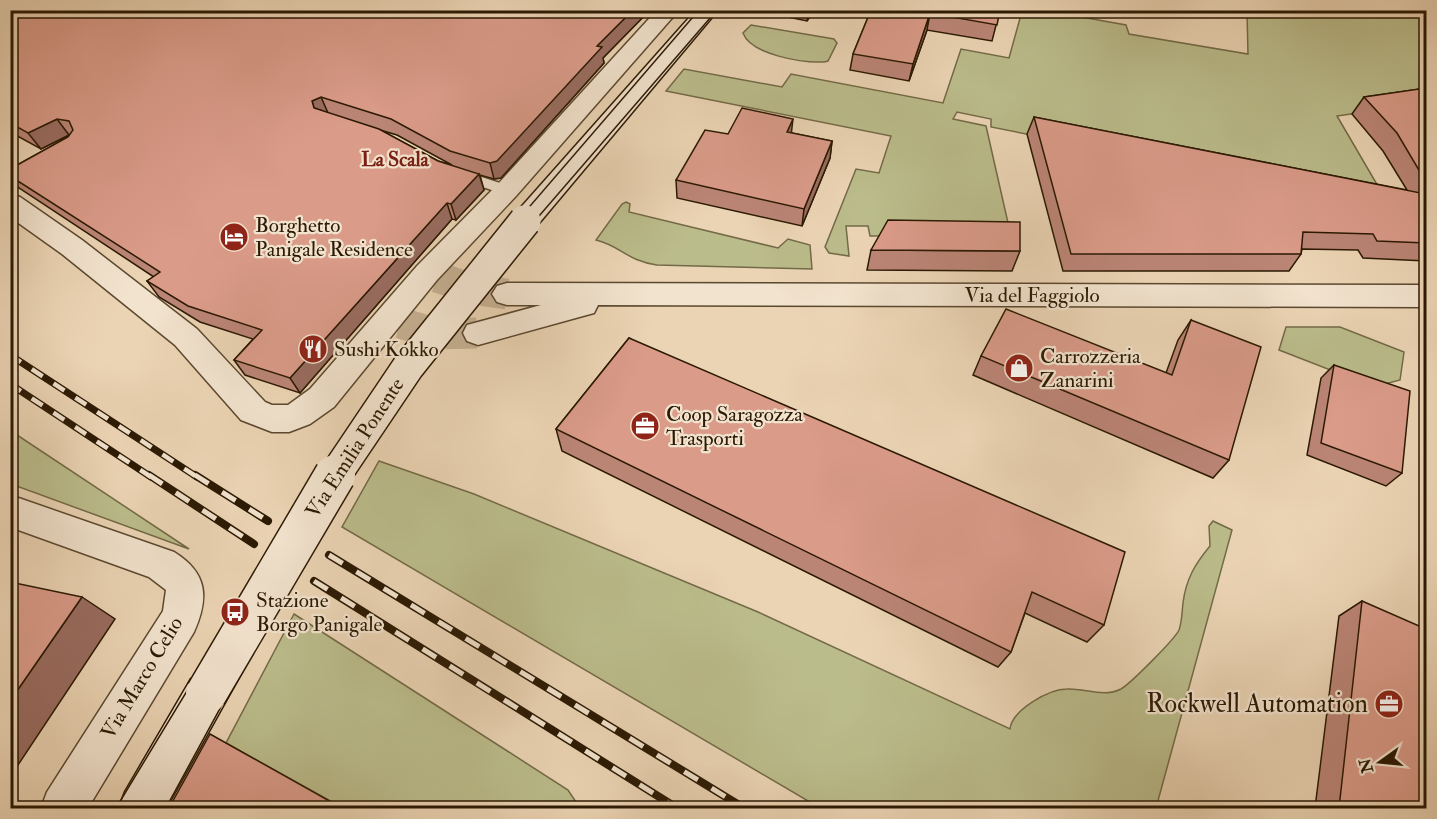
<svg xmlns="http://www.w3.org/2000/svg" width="1437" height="819" viewBox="0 0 1437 819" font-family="'IM FELL Double Pica',serif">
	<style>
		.green { fill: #bbbc8b; stroke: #736a47; stroke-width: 1.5 }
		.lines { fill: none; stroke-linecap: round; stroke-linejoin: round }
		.street-tunnel { stroke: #c5af91; stroke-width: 31; stroke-dasharray: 31 16; stroke-linecap: butt }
		.lane-casing { stroke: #5b482f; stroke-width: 3 }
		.street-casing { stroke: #5b482f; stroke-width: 3 }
		.secondary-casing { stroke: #2b1903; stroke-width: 3 }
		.lane { fill: #f2e3ce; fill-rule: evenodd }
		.street { fill: #f2e3ce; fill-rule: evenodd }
		.secondary { fill: #f2e3ce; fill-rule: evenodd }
		.tram { stroke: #2b1903; stroke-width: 1.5 }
		.rail-far1-casing { stroke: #2b1903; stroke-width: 7 }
		.rail-casing { stroke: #2b1903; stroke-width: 8 }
		.rail-far1 { stroke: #f2e3ce; stroke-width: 4.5; stroke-dasharray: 13; stroke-linecap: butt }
		.rail { stroke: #f2e3ce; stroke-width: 5; stroke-dasharray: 16; stroke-linecap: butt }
		.secondary-bridge-far1-casing { stroke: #2b1903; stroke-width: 34; stroke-linecap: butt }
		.secondary-bridge-casing { stroke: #2b1903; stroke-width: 43; stroke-linecap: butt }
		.secondary-bridge-far1 { stroke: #f2e3ce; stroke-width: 31 }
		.secondary-bridge { stroke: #f2e3ce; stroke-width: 40 }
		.wall { fill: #bb8576; stroke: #2b1903; stroke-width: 1.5; fill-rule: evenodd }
		.shaded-wall { fill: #996c60; stroke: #2b1903; stroke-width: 1.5 }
		.building { fill: #da9b89; stroke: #2b1903; stroke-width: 1.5 }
		.labels { text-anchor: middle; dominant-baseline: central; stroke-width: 4.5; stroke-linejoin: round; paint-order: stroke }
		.far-quarter-label { font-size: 20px; font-weight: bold; fill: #7a1f14; stroke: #f2e3ce }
		.poi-label { font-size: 21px; fill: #2b1903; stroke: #f2e3ce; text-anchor: start }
		.street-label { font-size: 21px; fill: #2b1903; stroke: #f2e3ce }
		.near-poi-label { font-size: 26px; fill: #2b1903; stroke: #f2e3ce; text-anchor: end }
	</style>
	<rect width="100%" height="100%" fill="#ebd4b4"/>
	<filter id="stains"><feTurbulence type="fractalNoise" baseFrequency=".00333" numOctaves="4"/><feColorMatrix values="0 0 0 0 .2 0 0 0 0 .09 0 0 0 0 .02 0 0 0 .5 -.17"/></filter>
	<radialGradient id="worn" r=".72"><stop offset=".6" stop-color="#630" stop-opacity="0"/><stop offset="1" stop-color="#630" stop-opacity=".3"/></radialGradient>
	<g class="green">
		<polygon points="1022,11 1048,11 1126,25 1129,34 1248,54 1247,11 1426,11 1426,103 1337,116 1389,205 991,127 991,119 957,112 953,119 986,126 1011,236 870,236 868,226 846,226 849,256 829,253 825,247 856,169 879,173 891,136 666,91 684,69 782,87 791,74 943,103 961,49 1009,58"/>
		<path d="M751 25 834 39 837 43 828 61 824 62C803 63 751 55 743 33Z"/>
		<path d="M626 202 630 204 629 212 778 248 788 239 810 245 812 269 657 265C627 261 621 246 596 240L622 204Z"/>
		<polygon points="1286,327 1340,327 1404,352 1400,380 1374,387 1279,350"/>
		<polygon points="11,431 189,549 11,484"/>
		<path d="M379 461 474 494 758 612 1010 729C1012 710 1049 689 1067 689 1084 688 1104 698 1121 689 1131 683 1175 639 1179 630 1182 622 1182 611 1183 603 1186 579 1195 564 1210 546L1209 526 1213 521 1232 530 1156 808H820L342 527Z"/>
		<polygon points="294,614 568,790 580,808 343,808 226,743"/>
	</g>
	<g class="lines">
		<g class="street-tunnel">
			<polyline points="437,277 472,289 507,294"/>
			<polyline points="400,323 438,334 478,333"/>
		</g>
		<g class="lane-casing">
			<polygon id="lane" points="460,170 512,187 514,190 507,195 455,178 453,175"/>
		</g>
		<g class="street-casing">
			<g id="street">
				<polygon points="657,10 679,10 516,196 437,280 334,407 310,424 289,432 272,432 241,420 175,345 62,254 10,217 10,194 20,197 82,240 197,329 265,402 272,405 288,405 310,389 417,266 498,184"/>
				<polygon points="507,283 1426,285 1426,307 598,305 594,313 583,316 478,345 467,341 463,333 467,325 541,305 507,305 497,302 492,294 497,286"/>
				<path d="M10 495 174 552C208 573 209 598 194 632L88 808H41L47 792 163 611 166 590 149 577 10 527Z"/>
			</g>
		</g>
		<g class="secondary-casing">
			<g id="secondary">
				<polygon points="696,10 718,10 535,228 525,230 515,228 511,221 515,214"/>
				<polygon points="206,673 221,679 227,694 165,808 119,808 125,792 191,679"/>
			</g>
		</g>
		<use href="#lane" class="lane"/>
		<use href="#street" class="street"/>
		<use href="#secondary" class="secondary"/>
		<g class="tram">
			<polyline points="116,808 315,480 366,405 425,328 699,10"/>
			<polyline points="167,808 348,483 423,362 533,223 717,10"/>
		</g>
		<g class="rail-far1-casing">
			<g id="rail-far1">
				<polyline points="10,355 197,477"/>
				<polyline points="10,384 151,477"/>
			</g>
		</g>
		<g class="rail-casing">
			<g id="rail">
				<polyline points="149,475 254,544"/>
				<polyline points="195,475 268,521"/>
				<polyline points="329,555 744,808"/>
				<polyline points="314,581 677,808"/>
			</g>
		</g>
		<use href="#rail-far1" class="rail-far1"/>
		<use href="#rail" class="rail"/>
		<g class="secondary-bridge-far1-casing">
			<polyline id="secondary-bridge-far1" points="334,477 408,367 525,221"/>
		</g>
		<g class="secondary-bridge-casing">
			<polyline id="secondary-bridge" points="206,694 335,475"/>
		</g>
		<use href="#secondary-bridge-far1" class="secondary-bridge-far1"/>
		<use href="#secondary-bridge" class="secondary-bridge"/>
	</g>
	<g class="wall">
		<path d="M10 10H650L603 58 604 63 501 178 494 179 480 175 484 190 456 220 452 219 300 393 245 375 234 360 253 339 200 322 159 297 147 281 154 277 19 188 10 179V169L68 137 69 135 41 149 10 132ZM380 130 397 135 452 165 438 161Z"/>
		<polygon points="759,10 814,10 807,21 759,11"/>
		<polygon points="871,10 1000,10 992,41 927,30 909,81 850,70 853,54"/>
		<polygon points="1426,88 1426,261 1363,258 1358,250 1302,249 1301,254 1289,271 1063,271 1027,134 1034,117 1407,190 1383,151 1352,114 1364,97"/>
		<polygon points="792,133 832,141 830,158 802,226 677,198 676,180 728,134"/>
		<polygon points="871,250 1020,251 1012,271 867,270"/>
		<polygon points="1191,320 1229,460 1213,478 973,375 981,356 1166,373 1178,340"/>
		<polygon points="629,338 1104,625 1087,642 1025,613 1011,652 998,667 562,451 556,429"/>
		<polygon points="1334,365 1402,473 1386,486 1307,455 1321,378"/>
		<polygon points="1362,601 1426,808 1315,808 1339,616"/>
	</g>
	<g class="shaded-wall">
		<polygon points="633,10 650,10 603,58 604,63 501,178 494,179 490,163 597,46"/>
		<polygon points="808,10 814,10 807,21"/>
		<polygon points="930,13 927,30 909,81 913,64"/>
		<polygon points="321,97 328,113 314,108 312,101"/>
		<polygon points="57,119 69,135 41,149 28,133"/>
		<polygon points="793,119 791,136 787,132"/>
		<polygon points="832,141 830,158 802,226 804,209"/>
		<polygon points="479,174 484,190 456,220 451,204"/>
		<polygon points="447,203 452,219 300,393 290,378"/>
		<polygon points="82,597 115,619 10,777 10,701"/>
	</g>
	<g class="building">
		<polygon points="10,10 633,10 597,46 602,47 497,161 490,163 450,151 391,119 321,97 312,101 314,108 379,129 438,161 479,174 451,204 447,203 290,378 234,360 262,330 188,306 147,281 160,272 10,176 10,169 68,137 73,130 69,121 57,119 28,133 10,123"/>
		<polygon points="871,10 1000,10 997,25 930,13 913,64 853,54"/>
		<polygon points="1426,88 1426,182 1397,133 1364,97"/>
		<polygon points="742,108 793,119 787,132 832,141 804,209 676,180 705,130 728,134"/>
		<polygon points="1034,117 1426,194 1426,243 1377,241 1373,234 1303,232 1301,254 1071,254"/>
		<polygon points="888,220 1020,222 1020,251 871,250"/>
		<polygon points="1006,309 1172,375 1191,320 1261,347 1229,460 981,356"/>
		<polygon points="629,338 1125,552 1104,625 1032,592 1011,652 556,429"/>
		<polygon points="1334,365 1410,391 1402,473 1321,443"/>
		<polygon points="10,582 82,597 10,701"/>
		<polygon points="1362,601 1426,629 1426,808 1339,808"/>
		<polygon points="210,734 342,808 169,808"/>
	</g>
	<defs>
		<g id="hotel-disc" transform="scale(1.5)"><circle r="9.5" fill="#8f2418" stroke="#f2e3ce"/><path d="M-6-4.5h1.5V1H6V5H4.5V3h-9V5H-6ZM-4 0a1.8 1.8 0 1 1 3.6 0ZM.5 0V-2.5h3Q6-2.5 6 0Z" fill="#fff"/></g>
		<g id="restaurant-disc" transform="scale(1.5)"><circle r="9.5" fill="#8f2418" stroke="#f2e3ce"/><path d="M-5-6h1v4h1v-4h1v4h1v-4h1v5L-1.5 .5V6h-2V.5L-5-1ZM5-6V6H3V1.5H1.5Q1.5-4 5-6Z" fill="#fff"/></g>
		<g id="shop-disc" transform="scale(1.5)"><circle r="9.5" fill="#8f2418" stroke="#f2e3ce"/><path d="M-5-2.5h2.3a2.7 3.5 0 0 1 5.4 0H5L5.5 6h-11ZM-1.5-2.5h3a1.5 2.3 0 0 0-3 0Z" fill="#fff"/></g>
		<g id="office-disc" transform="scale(1.5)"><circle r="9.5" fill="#8f2418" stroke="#f2e3ce"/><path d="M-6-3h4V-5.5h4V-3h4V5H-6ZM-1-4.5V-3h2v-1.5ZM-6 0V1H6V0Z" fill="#fff"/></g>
		<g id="bus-disc" transform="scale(1.5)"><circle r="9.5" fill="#8f2418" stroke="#f2e3ce"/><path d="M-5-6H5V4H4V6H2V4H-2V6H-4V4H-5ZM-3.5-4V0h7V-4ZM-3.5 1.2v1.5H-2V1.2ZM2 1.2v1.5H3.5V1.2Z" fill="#fff"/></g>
	</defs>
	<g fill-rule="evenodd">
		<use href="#hotel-disc" x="234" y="237"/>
		<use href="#restaurant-disc" x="313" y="349"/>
		<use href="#shop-disc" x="1019" y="368"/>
		<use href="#office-disc" x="645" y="426"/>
		<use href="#bus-disc" x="235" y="612"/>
		<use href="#office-disc" x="1389" y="704"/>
	</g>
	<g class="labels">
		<g class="far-quarter-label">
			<text x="395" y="159">La Scala</text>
		</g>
		<g class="poi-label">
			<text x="255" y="225">Borghetto<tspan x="255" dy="24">Panigale Residence</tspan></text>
			<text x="334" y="349">Sushi Kokko</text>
			<text x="1040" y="356">Carrozzeria<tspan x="1040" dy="24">Zanarini</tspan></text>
			<text x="666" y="414">Coop Saragozza<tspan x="666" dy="24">Trasporti</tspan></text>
			<text x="256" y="600">Stazione<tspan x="256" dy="24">Borgo Panigale</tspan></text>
		</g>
		<g class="street-label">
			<text x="1032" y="295">Via del Faggiolo</text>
			<text transform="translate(355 448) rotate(-57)">Via Emilia Ponente</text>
			<text transform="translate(142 678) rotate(-59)">Via Marco Celio</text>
		</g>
		<g class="near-poi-label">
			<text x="1368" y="704">Rockwell Automation</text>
		</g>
	</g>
	<rect width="1437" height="819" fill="none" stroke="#ebd4b4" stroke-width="36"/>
	<rect x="12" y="12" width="1413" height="795" fill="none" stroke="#2b1903" stroke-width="3"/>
	<rect x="18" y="18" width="1401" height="783" fill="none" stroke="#2b1903" stroke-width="1.5"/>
	<g transform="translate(1380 762) rotate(255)" stroke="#f2e3ce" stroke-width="4.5" paint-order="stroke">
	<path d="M0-4.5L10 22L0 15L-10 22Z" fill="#2b1903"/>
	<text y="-9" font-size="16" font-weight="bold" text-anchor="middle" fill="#2b1903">N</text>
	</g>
	<rect width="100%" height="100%" filter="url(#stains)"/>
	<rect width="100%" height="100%" fill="url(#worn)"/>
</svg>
